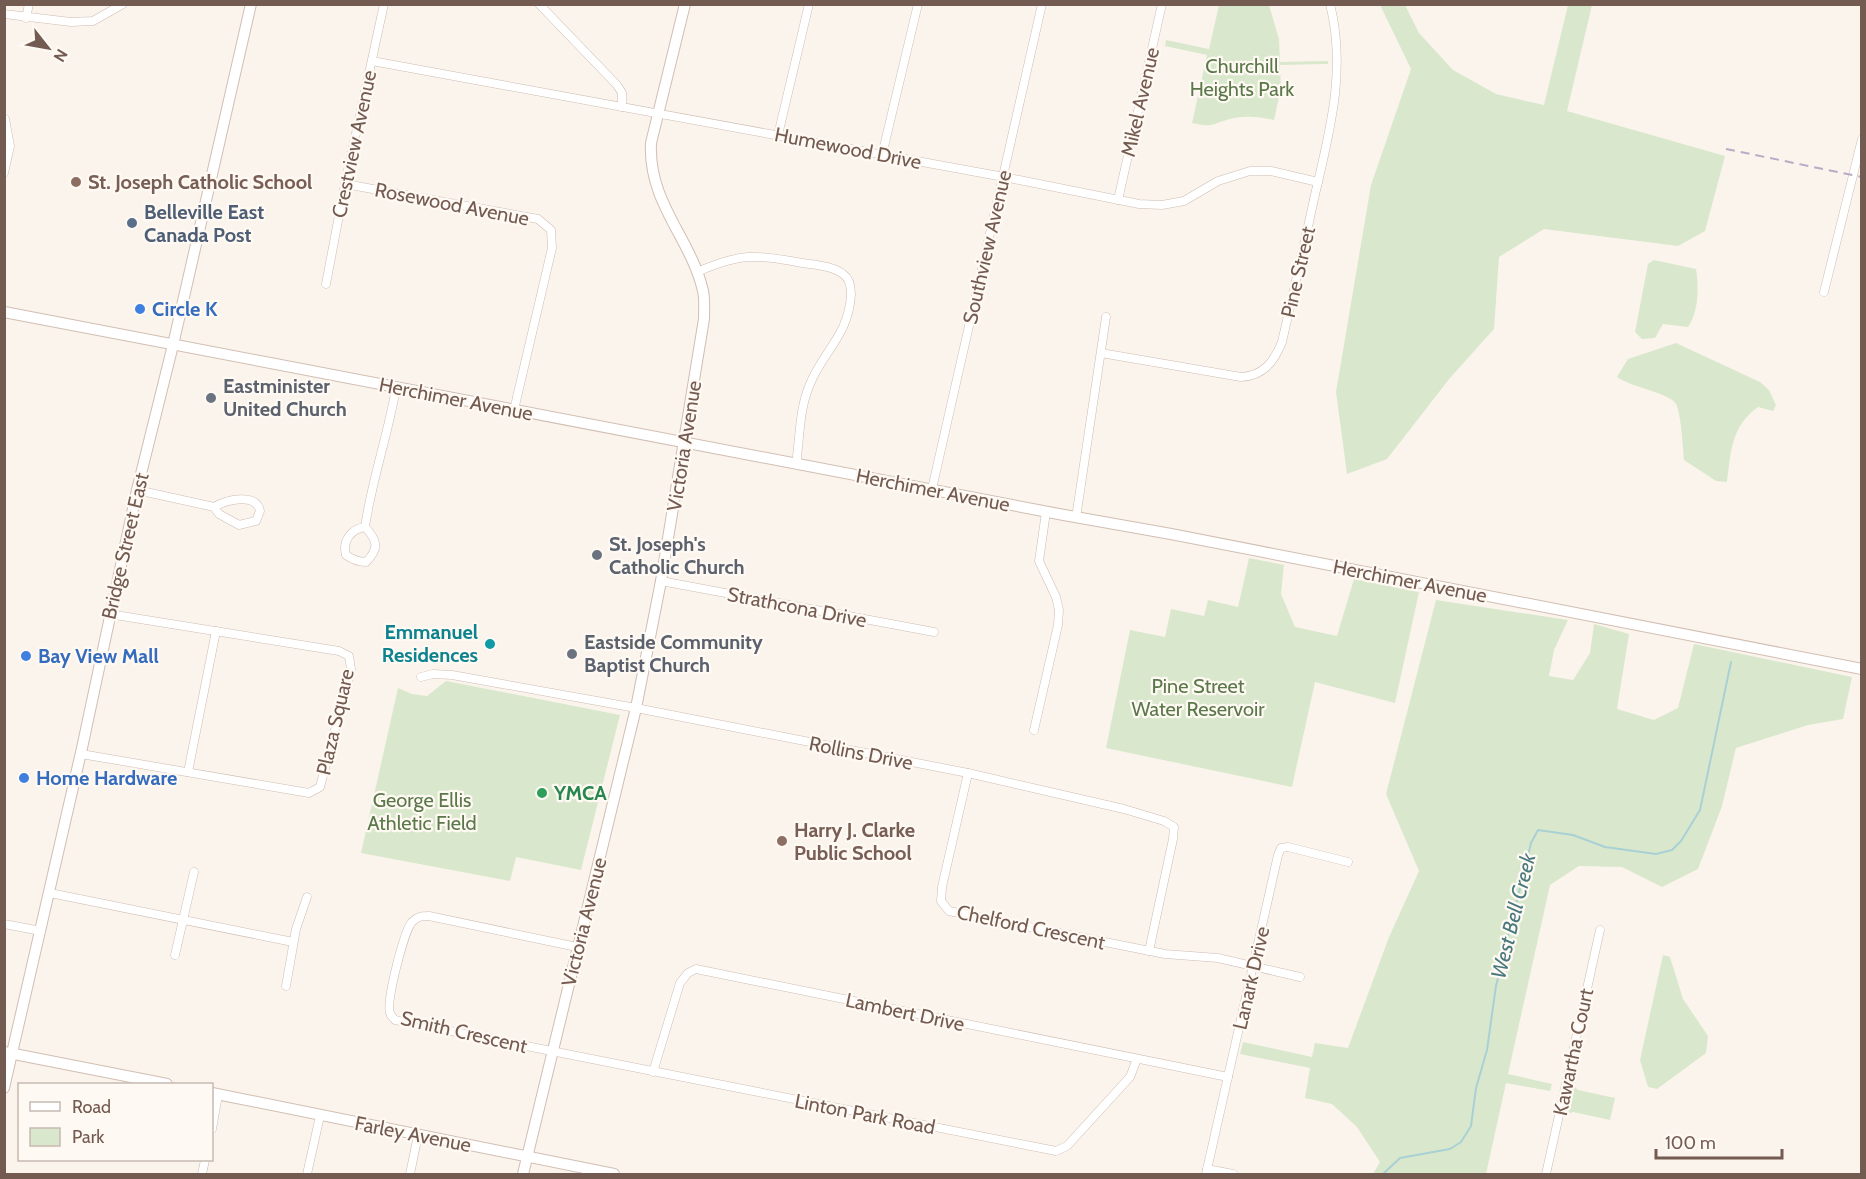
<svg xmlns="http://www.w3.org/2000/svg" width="1866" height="1179" viewBox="0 0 1866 1179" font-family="Cabin,sans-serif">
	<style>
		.green { fill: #d9e8cc }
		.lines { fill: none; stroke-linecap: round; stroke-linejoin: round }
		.stream { stroke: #a9d0d4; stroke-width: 2 }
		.street-casing { stroke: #cdbcb3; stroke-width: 9 }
		.secondary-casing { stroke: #d1beb3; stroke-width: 12 }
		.street { stroke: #fff; stroke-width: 8 }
		.secondary { stroke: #fff; stroke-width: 10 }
		.rail { stroke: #b7abc5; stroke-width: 2; stroke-dasharray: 9 6; stroke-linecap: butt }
		.education-dot { fill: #8d6e63; stroke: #fef9f3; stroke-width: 2 }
		.service-dot { fill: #5c6f8a; stroke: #fef9f3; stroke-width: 2 }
		.shop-dot { fill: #3f7fe0; stroke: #fef9f3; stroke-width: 2 }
		.worship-dot { fill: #6b7280; stroke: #fef9f3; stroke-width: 2 }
		.culture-dot { fill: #0f9aa8; stroke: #fef9f3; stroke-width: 2 }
		.leisure-dot { fill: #2e9e5b; stroke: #fef9f3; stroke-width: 2 }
		.labels { text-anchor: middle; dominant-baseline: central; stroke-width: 4.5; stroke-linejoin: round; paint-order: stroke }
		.park-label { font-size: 20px; fill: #5b784a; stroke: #fef9f3 }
		.street-label { font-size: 20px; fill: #745b51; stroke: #fef9f3 }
		.education-label { font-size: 20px; font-weight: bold; fill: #785e54; stroke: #fef9f3; text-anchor: start }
		.service-label { font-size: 20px; font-weight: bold; fill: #4e5e75; stroke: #fef9f3; text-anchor: start }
		.shop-label { font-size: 20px; font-weight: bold; fill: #366cbe; stroke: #fef9f3; text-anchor: start }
		.worship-label { font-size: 20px; font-weight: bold; fill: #5b616d; stroke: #fef9f3; text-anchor: start }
		.culture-label { font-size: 20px; font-weight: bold; fill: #0d838f; stroke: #fef9f3; text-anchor: end }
		.leisure-label { font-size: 20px; font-weight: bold; fill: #27864d; stroke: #fef9f3; text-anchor: start }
		.water-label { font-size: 21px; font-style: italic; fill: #49797e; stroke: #fef9f3 }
	</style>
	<rect width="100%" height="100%" fill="#fbf4ec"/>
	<g class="green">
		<path d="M1219 5H1269L1279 39 1280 62 1328 61V64L1280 65 1281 88 1274 120C1260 117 1245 115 1230 119 1210 124 1215 128 1192 123L1207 55 1165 46 1166 40 1209 49Z"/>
		<polygon points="1380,5 1405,5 1419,33 1453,70 1496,94 1544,105 1568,5 1592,5 1567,111 1725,156 1705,231 1678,246 1544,229 1499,257 1494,329 1450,378 1387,459 1347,474 1336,392 1371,185 1411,69"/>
		<path d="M1654 260 1696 269C1699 287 1699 311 1688 327L1663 324 1655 338 1642 339 1635 332 1648 264Z"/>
		<path d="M1676 343 1760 382 1769 390 1776 405 1773 411 1758 407C1731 426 1731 452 1727 482L1716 481 1684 460C1683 448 1681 413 1676 404 1670 393 1630 387 1617 377L1628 359Z"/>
		<polygon points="1249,558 1284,565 1281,594 1295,627 1337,636 1354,579 1419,592 1395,703 1315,682 1292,787 1106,748 1130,630 1165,637 1171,609 1204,616 1208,600 1238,607"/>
		<polygon points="1436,600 1568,620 1554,650 1549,676 1573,680 1590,653 1594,624 1629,634 1617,709 1654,720 1678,708 1694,644 1852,677 1843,719 1808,725 1736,748 1722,806 1698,869 1662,887 1622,867 1579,866 1550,885 1508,1074 1552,1084 1550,1091 1506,1083 1486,1174 1373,1174 1380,1162 1357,1127 1332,1104 1305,1098 1310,1068 1240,1054 1243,1042 1312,1057 1315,1043 1348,1048 1389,937 1419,871 1386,794"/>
		<polygon points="446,681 620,715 581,870 516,857 510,881 361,853 398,688 412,694 427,696"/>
		<polygon points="1663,955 1670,957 1683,999 1708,1036 1706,1053 1657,1089 1648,1087 1640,1060"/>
		<polygon points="1572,1084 1578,1090 1615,1098 1610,1120 1573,1112 1565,1115"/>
	</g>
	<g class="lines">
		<polyline class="stream" points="1383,1174 1400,1158 1450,1149 1461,1142 1471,1126 1476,1088 1487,1050 1496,986 1531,843 1538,830 1573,835 1605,847 1656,854 1672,850 1681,841 1700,810 1731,662"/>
		<g class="street-casing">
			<g id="street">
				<polyline points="539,4 617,85 622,93 622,107"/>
				<polyline points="4,14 71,22 93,21 123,4"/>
				<polyline points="26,18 29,4"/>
				<polyline points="372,61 1004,177 1139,204 1162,205 1184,201 1218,181 1250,171 1271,171 1318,182"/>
				<polyline points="778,135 809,4"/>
				<polyline points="882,155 918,4"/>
				<polyline points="4,173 10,146 5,119"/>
				<polyline points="345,184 538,219 551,230 552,248 514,410"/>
				<polyline points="1118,200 1162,4"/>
				<path d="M697 272C743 252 755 255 803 263 815 265 833 266 843 274 849 278 851 287 851 294 849 335 824 350 810 384 800 407 800 432 797 456L798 464"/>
				<polyline points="326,284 345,184 384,4"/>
				<polyline points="1824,292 1862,139"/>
				<path d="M1101 353 1241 377C1263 376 1274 362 1282 342 1293 294 1304 246 1314 199 1329 134 1347 71 1330 4"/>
				<polyline points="932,489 1042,4"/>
				<path d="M137 490 214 507 219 514 239 525 256 521 260 511C256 492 226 500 214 507"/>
				<polyline points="1076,518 1106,317"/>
				<path d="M365 527C377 540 380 548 366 562 358 562 353 560 346 555 342 541 351 529 365 527 372 479 388 435 396 388"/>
				<polyline points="661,581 934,632"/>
				<polyline points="421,677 433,674 452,675 636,708 968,773 1124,809 1164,821 1174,827 1173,839 1149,951"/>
				<polyline points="1034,730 1058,625 1059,610 1056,597 1039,561 1046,512"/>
				<polyline points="81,754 309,793 320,787 351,669 349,656 339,651 109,614"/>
				<polyline points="188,772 216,631"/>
				<polyline points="968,773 942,887 941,901 949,911 1165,954 1218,958 1300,977"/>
				<polyline points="50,893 293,942"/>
				<polyline points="4,924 41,931"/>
				<path d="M577 947 429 916C422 916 418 916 412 922 404 931 386 1001 390 1013 391 1016 393 1018 395 1020L1056 1151 1067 1146 1130 1077 1137 1059"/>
				<polyline points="175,955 194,872"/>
				<polyline points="286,986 296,929 307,897"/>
				<polyline points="653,1072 680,983 688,973 696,969 1228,1077"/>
				<polyline points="212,1129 218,1095"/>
				<polyline points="1207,1169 1233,1174"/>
				<polyline points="202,1174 205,1160"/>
				<polyline points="307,1174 320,1116"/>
				<polyline points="410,1174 418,1135"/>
				<polyline points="1206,1174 1278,855 1281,848 1288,847 1348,862"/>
				<polyline points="1546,1174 1600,930"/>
			</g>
		</g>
		<g class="secondary-casing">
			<g id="secondary">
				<polyline points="4,312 1064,515 1171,534 1862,669"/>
				<polyline points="4,1052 167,1084"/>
				<polyline points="4,1088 82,748 137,490 173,345 251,4"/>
				<polyline points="212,1093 614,1174"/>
				<path d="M523 1174 636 708 661 581 704 319C704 310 705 300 703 291 691 238 648 203 651 143L685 4"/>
			</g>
		</g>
		<use href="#street" class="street"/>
		<use href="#secondary" class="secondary"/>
		<polyline class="rail" points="1726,149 1862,177"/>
	</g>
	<g class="education-dot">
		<circle cx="76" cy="182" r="6"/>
		<circle cx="782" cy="841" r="6"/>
	</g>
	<circle class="service-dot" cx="132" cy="223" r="6"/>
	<g class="shop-dot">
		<circle cx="140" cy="309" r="6"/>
		<circle cx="26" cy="656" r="6"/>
		<circle cx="24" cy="778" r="6"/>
	</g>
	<g class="worship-dot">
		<circle cx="211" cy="398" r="6"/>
		<circle cx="597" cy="555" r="6"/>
		<circle cx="572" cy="654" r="6"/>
	</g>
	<circle class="culture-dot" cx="490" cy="644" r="6"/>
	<circle class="leisure-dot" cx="542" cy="793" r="6"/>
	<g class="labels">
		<g class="park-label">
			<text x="1242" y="66">Churchill<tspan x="1242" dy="23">Heights Park</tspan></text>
			<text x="1198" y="686">Pine Street<tspan x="1198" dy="23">Water Reservoir</tspan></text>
			<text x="422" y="800">George Ellis<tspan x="422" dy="23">Athletic Field</tspan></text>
		</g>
		<g class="street-label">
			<text transform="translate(1140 102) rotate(-77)">Mikel Avenue</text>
			<text transform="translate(354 144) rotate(-78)">Crestview Avenue</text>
			<text transform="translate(848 148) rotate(11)">Humewood Drive</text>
			<text transform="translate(452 204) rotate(11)">Rosewood Avenue</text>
			<text transform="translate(987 247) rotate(-77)">Southview Avenue</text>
			<text transform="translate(1298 272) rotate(-77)">Pine Street</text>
			<text transform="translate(456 399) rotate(11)">Herchimer Avenue</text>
			<text transform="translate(684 446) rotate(-81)">Victoria Avenue</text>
			<text transform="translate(933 490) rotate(11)">Herchimer Avenue</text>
			<text transform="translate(125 546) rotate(-77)">Bridge Street East</text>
			<text transform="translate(1410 581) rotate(11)">Herchimer Avenue</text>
			<text transform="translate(797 607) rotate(11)">Strathcona Drive</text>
			<text transform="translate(335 722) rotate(-77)">Plaza Square</text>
			<text transform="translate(861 753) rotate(11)">Rollins Drive</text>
			<text transform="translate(584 922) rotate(-76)">Victoria Avenue</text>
			<text transform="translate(1031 927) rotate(12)">Chelford Crescent</text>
			<text transform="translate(1251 978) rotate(-77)">Lanark Drive</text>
			<text transform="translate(905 1012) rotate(12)">Lambert Drive</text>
			<text transform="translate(464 1032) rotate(13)">Smith Crescent</text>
			<text transform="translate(1573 1052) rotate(-78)">Kawartha Court</text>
			<text transform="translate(865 1114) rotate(11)">Linton Park Road</text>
			<text transform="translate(413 1134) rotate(11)">Farley Avenue</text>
		</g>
		<g class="education-label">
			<text x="88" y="182">St. Joseph Catholic School</text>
			<text x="794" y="830">Harry J. Clarke<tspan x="794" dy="23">Public School</tspan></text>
		</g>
		<g class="service-label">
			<text x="144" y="212">Belleville East<tspan x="144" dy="23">Canada Post</tspan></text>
		</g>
		<g class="shop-label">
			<text x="152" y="309">Circle K</text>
			<text x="38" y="656">Bay View Mall</text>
			<text x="36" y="778">Home Hardware</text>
		</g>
		<g class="worship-label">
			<text x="223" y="386">Eastminister<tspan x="223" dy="23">United Church</tspan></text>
			<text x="609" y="544">St. Joseph's<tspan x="609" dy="23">Catholic Church</tspan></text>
			<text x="584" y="642">Eastside Community<tspan x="584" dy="23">Baptist Church</tspan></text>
		</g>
		<g class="culture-label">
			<text x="478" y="632">Emmanuel<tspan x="478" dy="23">Residences</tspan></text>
		</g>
		<g class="leisure-label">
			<text x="554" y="793">YMCA</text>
		</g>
		<g class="water-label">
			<text transform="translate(1513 916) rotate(-76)">West Bell Creek</text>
		</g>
	</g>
	<rect width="1866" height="1179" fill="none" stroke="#745b51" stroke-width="12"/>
	<rect x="18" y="1083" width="195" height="78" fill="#fef9f3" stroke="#c7bab2" stroke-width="1.5"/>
	<rect x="30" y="1102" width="30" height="9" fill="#ffffff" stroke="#c7bab2" stroke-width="1.5"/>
	<text x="72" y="1113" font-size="18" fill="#745b51">Road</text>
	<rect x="30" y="1128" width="30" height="18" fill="#d9e8cc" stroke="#c7bab2" stroke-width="1.5"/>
	<text x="72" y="1143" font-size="18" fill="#745b51">Park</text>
	<g transform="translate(48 48) rotate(121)" stroke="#fef9f3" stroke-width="4.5" paint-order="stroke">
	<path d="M0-4.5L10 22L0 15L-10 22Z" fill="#745b51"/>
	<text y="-9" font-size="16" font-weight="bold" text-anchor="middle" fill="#745b51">N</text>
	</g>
	<path d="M1656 1149v9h126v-9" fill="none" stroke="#745b51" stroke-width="3"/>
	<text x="1665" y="1149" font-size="18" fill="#745b51" stroke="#fef9f3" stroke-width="4.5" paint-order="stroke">100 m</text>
</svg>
